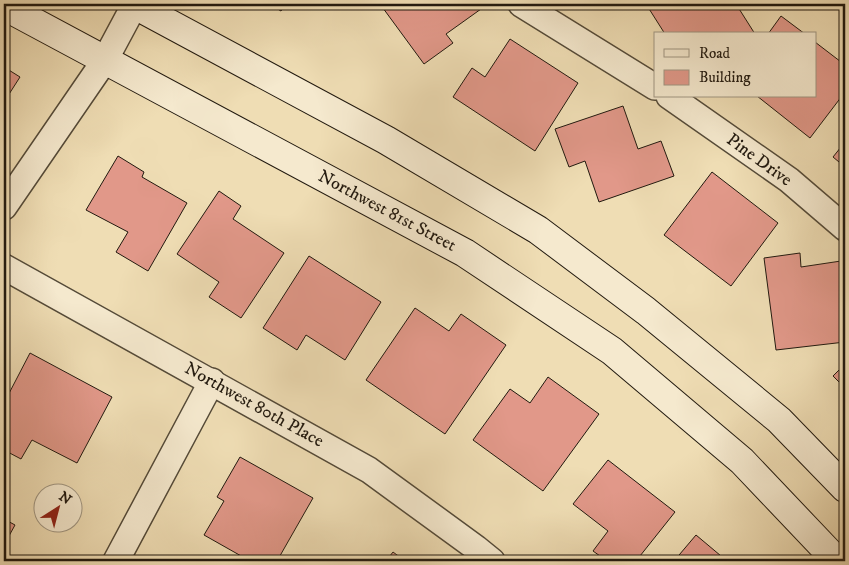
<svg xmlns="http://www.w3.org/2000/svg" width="849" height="565" viewBox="0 0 849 565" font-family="'IM FELL DW Pica',serif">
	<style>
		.building { fill: #e19889; stroke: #21190f }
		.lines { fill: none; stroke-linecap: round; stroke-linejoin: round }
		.street-casing { stroke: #544a38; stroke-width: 28 }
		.secondary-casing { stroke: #21190f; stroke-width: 30 }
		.street { stroke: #f5e9ce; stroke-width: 25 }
		.secondary { stroke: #f5e9ce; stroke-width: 28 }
		.labels { text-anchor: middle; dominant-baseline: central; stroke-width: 4; stroke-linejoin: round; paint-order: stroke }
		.street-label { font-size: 18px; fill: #21190f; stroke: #f5e9ce }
	</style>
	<rect width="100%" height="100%" fill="#efddb4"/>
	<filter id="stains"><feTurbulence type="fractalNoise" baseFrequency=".004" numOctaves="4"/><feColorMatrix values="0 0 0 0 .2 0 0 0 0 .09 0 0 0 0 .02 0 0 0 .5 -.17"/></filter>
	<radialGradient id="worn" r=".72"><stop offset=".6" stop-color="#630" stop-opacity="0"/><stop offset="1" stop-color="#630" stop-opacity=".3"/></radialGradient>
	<g class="building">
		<polygon points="269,4 286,4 281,11"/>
		<polygon points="380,4 477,4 481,9 446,34 453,43 424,64"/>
		<polygon points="646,4 736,4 755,34 665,34"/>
		<polygon points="781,16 805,34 768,34"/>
		<polygon points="510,39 578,83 535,151 453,97 472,68 485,77"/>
		<polygon points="815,42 845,65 845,92 810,138 757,96 815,96"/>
		<polygon points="4,67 20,77 4,102"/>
		<polygon points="623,106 638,149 661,141 674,176 599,202 585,161 569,167 555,129"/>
		<polygon points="845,142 845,167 833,157"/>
		<polygon points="118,156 144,172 142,177 187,203 148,271 116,252 128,232 86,210"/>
		<polygon points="712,172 778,223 731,286 664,235"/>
		<polygon points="219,191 241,206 233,219 284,253 241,318 209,297 219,282 177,254"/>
		<polygon points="800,253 801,267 841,261 845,297 845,342 776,350 764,258"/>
		<polygon points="309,256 381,302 345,360 306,335 297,350 263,328"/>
		<polygon points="415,308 449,331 461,314 506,345 445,434 366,380"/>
		<polygon points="30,353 112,397 77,463 32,440 21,459 4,450 4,403"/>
		<polygon points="845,364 845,388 833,376"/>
		<polygon points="548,377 599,414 543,491 473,440 510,389 530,403"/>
		<polygon points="240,457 313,498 277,561 250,561 204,535 224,501 217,497"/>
		<polygon points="608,460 675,512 636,561 607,561 593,551 608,531 573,504"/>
		<polygon points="4,519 15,525 4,545"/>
		<polygon points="696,535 727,561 674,561"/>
		<polygon points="393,552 405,561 386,561"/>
	</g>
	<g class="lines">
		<g class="street-casing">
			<g id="street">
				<polyline points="521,4 655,87"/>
				<polyline points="669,96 789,180 845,228"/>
				<polyline points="4,207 105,60 135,4"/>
				<polyline points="4,267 369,470 476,548 492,561"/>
				<polyline points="116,561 212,381"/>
			</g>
		</g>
		<g class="secondary-casing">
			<g id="secondary">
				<polyline points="133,4 386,140 538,230 646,311 779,420 845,488"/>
				<polyline points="4,6 465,253 612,351 742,461 837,561"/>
			</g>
		</g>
		<use href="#street" class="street"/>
		<use href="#secondary" class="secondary"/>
	</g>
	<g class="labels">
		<g class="street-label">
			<text transform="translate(759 160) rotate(36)">Pine Drive</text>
			<text transform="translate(387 211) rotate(28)">Northwest 81st Street</text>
			<text transform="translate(254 405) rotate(29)">Northwest 80th Place</text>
		</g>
	</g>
	<rect width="849" height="565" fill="none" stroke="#efddb4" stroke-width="20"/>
	<rect x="5" y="5" width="839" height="555" fill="none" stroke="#21190f" stroke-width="2.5"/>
	<rect x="10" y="10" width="829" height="545" fill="none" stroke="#21190f"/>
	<rect x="654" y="32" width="162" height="65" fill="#f5e9ce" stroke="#a09682"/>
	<rect x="664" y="49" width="25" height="8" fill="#f5e9ce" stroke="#a09682"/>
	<text x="699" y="58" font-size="15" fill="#21190f">Road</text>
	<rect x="664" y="70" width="25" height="15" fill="#e19889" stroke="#a09682"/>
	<text x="699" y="82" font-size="15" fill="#21190f">Building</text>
	<g transform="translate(58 508) rotate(36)"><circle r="24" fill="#f5e9ce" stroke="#a09682"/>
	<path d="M0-4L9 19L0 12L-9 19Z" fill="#8f2418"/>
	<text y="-8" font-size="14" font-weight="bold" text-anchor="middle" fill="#21190f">N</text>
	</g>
	<rect width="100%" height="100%" filter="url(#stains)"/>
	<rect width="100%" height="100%" fill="url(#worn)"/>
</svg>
